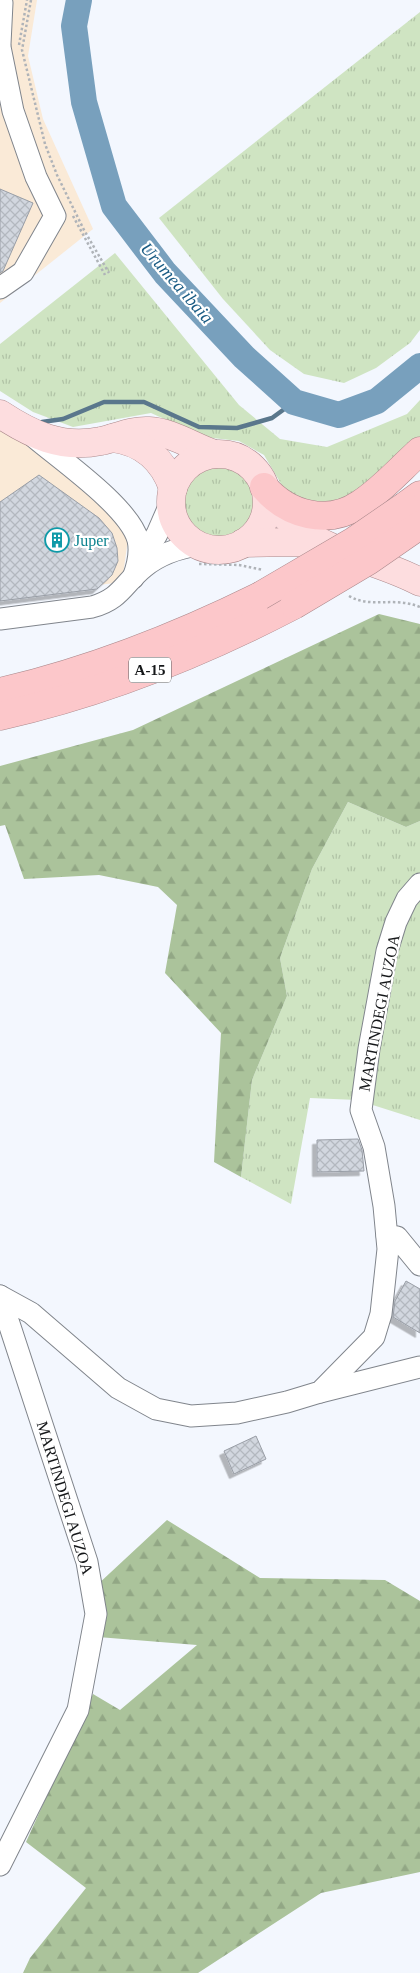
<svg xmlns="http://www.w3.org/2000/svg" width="420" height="1973" viewBox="0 0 420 1973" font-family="'Times New Roman',serif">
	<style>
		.industrial { fill: #faead7 }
		.grass { fill: url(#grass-tufts) }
		.forest { fill: url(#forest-firs) }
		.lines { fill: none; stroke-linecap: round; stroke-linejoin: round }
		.stream { stroke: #5a778c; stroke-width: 4.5 }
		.river { stroke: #78a0bd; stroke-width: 26 }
		.building { fill: url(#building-cross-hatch); stroke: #999ea6; filter: url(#shadow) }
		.minor-casing { stroke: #80858c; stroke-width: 23 }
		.major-casing { stroke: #ab898c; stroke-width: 29 }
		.highway-casing { stroke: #ab898c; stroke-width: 29 }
		.path { stroke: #afb3b8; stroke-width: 2.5; stroke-dasharray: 2.5 2.5; stroke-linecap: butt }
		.minor { stroke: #fff; stroke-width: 21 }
		.major { stroke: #fddddf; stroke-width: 28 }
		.highway { stroke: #fcc7ca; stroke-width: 28 }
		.highway-bridge-casing { stroke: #ab898c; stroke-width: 29; stroke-linecap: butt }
		.highway-bridge { stroke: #fcc7ca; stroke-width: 28 }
		.labels { text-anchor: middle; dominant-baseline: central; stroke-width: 4.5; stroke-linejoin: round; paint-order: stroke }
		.shield { fill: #fff; stroke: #5b5d5e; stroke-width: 1 }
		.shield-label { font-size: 15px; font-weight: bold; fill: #151719 }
		.culture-label { font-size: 16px; fill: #0d838f; stroke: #fff; text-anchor: start }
		.street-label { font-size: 16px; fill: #151719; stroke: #fff }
		.water-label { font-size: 18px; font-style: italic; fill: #1a5c84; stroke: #fff }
	</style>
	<defs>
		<pattern id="grass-tufts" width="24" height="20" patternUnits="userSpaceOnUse" patternTransform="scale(1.25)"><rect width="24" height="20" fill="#cfe4c2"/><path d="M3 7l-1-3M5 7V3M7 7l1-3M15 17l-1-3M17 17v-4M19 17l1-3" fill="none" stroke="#b1c3a6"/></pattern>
		<pattern id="forest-firs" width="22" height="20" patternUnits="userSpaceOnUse" patternTransform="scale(1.25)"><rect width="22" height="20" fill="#abc39b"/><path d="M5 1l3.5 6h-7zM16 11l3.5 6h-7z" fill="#92a785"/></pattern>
		<pattern id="building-cross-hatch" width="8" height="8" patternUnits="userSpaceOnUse" patternTransform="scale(1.25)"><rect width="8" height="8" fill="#d2d7df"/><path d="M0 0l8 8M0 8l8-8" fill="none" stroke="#b3b8bf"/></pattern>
		<filter id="shadow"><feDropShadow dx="-4.5" dy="4.5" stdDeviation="0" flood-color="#0004"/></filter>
	</defs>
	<rect width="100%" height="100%" fill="#f3f7fe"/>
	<g class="industrial">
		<polygon points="0,0 37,0 28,56 43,119 93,229 0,303"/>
		<polygon points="0,427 52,460 129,532 122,582 0,598"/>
	</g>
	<g class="grass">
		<polygon points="420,12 420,330 410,343 376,368 344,383 304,374 270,350 223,299 159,218"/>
		<polygon points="115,253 239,405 280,439 327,447 407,414 420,400 420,437 386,469 353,493 334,502 307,505 287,494 264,455 239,441 204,437 151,413 73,427 33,412 0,391 0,344"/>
		<circle cx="219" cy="502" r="36"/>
		<polygon points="348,802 406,827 420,821 420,1120 357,1100 310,1098 291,1204 241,1177 252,1080 287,996 280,958 312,869"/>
	</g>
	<g class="forest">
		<polygon points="379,614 420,624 420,821 406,827 348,802 312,869 280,958 287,996 252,1080 241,1177 214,1162 221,1033 165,973 177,905 158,887 99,875 24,879 5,825 0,826 0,766 133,730"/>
		<polygon points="167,1520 260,1578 385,1580 420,1601 420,1872 321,1893 198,1973 23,1973 30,1958 86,1888 26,1842 93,1694 120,1710 197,1645 98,1637 96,1586"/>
	</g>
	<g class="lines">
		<polyline class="stream" points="42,422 63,419 104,402 144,402 199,427 237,428 272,418 294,402"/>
		<polyline class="river" points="79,0 74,26 84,102 114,206 165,273 244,357 294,402 339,415 377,401 420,366"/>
	</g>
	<g class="building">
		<polygon points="0,189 33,203 3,271 0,273"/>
		<polygon points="39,475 99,518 112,533 117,548 118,561 112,575 97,589 0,601 0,502"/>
		<polygon points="358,1139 362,1150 364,1171 317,1172 317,1140"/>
		<polygon points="406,1281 420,1289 420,1333 393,1317 395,1301"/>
		<polygon points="256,1436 266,1459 234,1474 224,1451"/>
	</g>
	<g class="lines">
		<g class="minor-casing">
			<g id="minor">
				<polyline points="0,3 2,3 0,44"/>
				<polyline points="0,47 13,111 36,177 55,216 23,272 0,288"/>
				<path d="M34 437C61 460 129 507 138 540 141 553 138 565 133 578"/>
				<polyline points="139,564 157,534 171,502"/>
				<path d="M0 619 92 607C121 599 123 584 144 567 160 554 178 548 198 545"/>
				<polyline points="387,1236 397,1237 420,1265"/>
				<polyline points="0,1296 31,1313 118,1388 156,1409 191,1416 237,1413 287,1402 320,1392 374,1337 381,1314 388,1249 384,1206 374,1147 361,1110 369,1049 387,951 396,922 407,899 420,884"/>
				<polyline points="0,1296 87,1562 96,1614 78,1710 0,1865"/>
				<polyline points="320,1392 420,1367"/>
			</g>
		</g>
		<g class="major-casing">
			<g id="major">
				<path d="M0 414C32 435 61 449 101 441 118 437 132 430 149 431 172 432 193 447 214 454"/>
				<path d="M113 438C143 442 163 459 173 488"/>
				<circle cx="219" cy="502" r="48"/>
				<path d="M269 498C286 519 308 538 333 548 362 560 392 567 420 582"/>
				<polyline points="243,543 295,542 322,546"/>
			</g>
		</g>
		<g class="highway-casing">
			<g id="highway">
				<path d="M264 487C288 515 328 526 360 504 382 490 401 468 420 451"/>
				<polyline points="405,506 420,495"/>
				<path d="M0 692C90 671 177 637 260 596"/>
				<path d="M0 716C103 693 200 654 294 605"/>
			</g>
		</g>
		<g class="path">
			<polyline points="31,0 22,50 45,144 57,175 84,230 109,273"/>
			<polyline points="19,45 27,0"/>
			<polyline points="73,216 105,275"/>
			<polyline points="199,564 239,565 263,570"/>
			<path d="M349 596C372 609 393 596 420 607"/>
		</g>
		<use href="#minor" class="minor"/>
		<use href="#major" class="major"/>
		<use href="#highway" class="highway"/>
		<g class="highway-bridge-casing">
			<g id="highway-bridge">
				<polyline points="260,596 354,541 405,506"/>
				<polyline points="294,605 368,561 420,525"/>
			</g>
		</g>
		<use href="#highway-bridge" class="highway-bridge"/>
	</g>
	<defs>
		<g id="building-ring" transform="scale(1.25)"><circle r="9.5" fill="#fff" stroke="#0f9aa8" stroke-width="1.5"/><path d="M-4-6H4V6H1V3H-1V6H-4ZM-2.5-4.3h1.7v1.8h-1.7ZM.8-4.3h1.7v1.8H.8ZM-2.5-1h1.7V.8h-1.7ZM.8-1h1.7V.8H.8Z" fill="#0f9aa8"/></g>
	</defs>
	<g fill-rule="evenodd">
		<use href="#building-ring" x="57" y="540"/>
	</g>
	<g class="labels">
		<rect class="shield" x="129" y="657.5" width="42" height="25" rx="4"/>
		<g class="shield-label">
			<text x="150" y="670">A-15</text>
		</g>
		<g class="culture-label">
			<text x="74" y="540">Juper</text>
		</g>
		<g class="street-label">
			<text transform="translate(379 1013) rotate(-79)">MARTINDEGI AUZOA</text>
			<text transform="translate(65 1498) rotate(73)">MARTINDEGI AUZOA</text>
		</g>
		<g class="water-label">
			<text transform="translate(177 283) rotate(49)">Urumea ibaia</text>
		</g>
	</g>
</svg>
